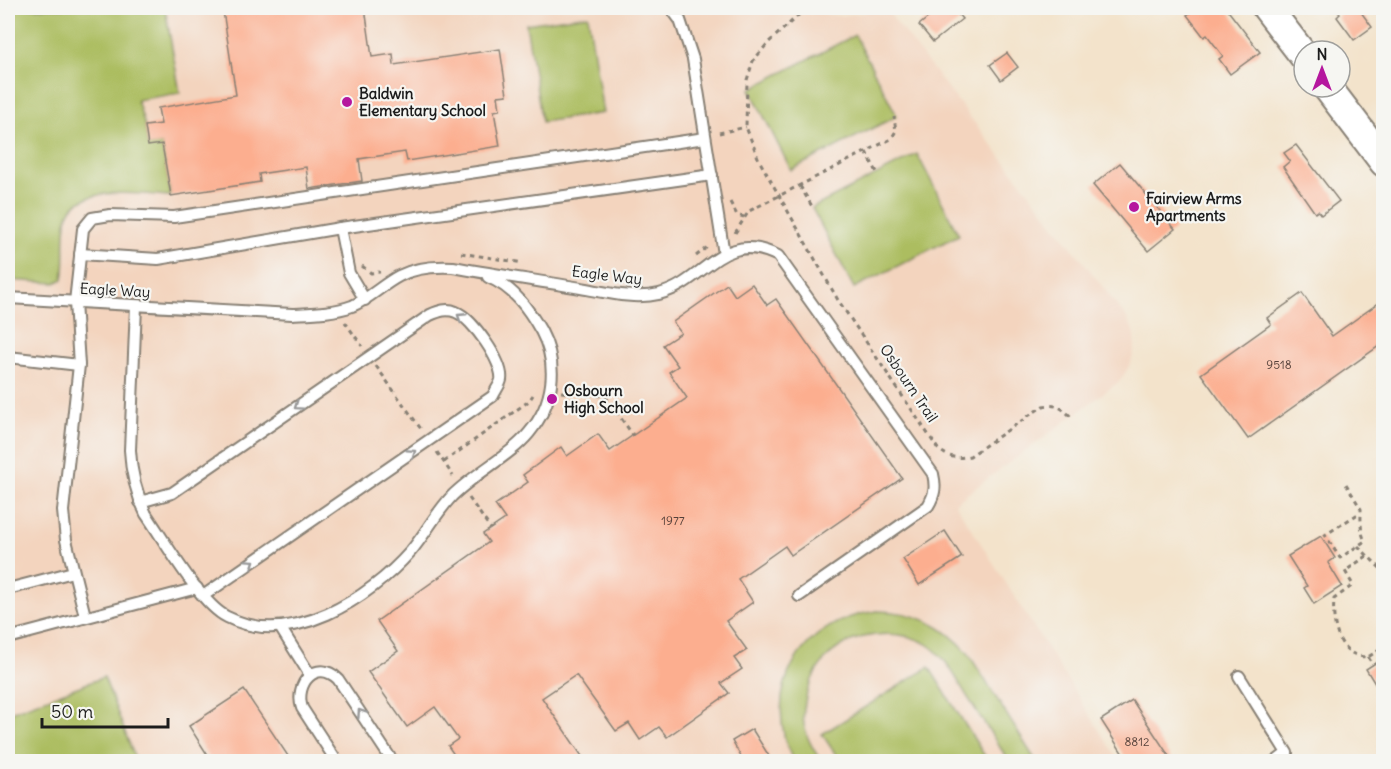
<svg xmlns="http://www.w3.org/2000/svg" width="1391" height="769" viewBox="0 0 1391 769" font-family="Delius,sans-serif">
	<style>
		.built { fill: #f3d4be }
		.green { fill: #acbd60; stroke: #646c3e; stroke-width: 1.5 }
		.building { fill: #fcae8f }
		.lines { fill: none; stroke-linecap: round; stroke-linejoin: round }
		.lane-casing { stroke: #888074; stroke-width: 14 }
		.secondary-casing { stroke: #888074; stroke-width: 32 }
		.path { stroke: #888074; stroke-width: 3; stroke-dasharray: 4.5 4.5; stroke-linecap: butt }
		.lane { stroke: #fff; stroke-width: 10 }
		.secondary { stroke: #fff; stroke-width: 28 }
		.oneway { stroke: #999 }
		.poi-dot { fill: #b5179e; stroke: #f6f6f2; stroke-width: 2 }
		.labels { text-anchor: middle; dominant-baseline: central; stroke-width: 4.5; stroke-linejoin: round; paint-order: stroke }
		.number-label { font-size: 12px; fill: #544039 }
		.poi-label { font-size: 15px; font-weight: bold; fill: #1c1c1c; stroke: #f6f6f2; text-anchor: start }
		.street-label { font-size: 15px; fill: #1c1c1c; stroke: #f6f6f2 }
	</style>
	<rect width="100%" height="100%" fill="#f6f6f2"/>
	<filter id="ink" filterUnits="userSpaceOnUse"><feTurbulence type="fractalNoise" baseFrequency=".0167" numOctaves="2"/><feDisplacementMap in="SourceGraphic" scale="12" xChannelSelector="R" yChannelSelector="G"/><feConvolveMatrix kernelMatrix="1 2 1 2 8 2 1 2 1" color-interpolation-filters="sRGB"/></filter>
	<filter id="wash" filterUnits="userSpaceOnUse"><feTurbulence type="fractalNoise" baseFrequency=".008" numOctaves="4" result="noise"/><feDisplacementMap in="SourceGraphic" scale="24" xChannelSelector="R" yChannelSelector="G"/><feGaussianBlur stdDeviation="1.35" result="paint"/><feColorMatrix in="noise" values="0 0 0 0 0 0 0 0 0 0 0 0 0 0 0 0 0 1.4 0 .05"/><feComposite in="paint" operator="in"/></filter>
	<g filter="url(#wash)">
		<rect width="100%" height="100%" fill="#f3e3cb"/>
		<polygon class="built" points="8,8 788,8 838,16 864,13 872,8 885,8 1127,318 1133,330 1135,346 1131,363 1120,381 955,503 1119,761 8,761"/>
		<g class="green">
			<path d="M8 8H165L180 93 137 100 145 126 148 146 162 144 171 196C145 195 75 183 67 218 62 237 67 259 63 279L55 283 8 280Z"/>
			<polygon points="588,15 603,113 542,122 526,24"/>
			<polygon points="855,35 897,116 791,170 750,89"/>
			<polygon points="917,154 959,235 854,288 812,208"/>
			<path d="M877 611C914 611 944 624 968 653L1036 761H1009C995 740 981 718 967 696 956 678 946 657 928 645 913 635 893 633 875 635 841 639 817 659 807 693 805 702 802 714 804 724 806 738 814 750 821 761H793C760 690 799 621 877 611Z"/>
			<polygon points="929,667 988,761 840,761 822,734"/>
			<polygon points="104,677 136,761 8,761 8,713"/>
		</g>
		<g id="blocks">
			<g class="building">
				<polygon points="245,8 365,8 372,57 393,54 394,65 500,49 507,95 498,96 500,110 494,111 500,146 407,161 405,152 359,159 362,181 309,189 306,167 259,174 260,182 171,196 162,144 148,146 145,126 161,124 158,108 236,95 223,11"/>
				<polygon points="940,8 953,8 962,19 933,42 919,25"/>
				<polygon points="1197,8 1226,8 1260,52 1230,74 1219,59 1223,56 1207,35 1204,37 1187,15"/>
				<polygon points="1335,8 1358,8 1372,27 1354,40 1337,17 1340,14"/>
				<polygon points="1007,53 1018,67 1001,80 990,65"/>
				<polygon points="1296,145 1339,201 1321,215 1318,211 1315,213 1283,167 1290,161 1284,153"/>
				<polygon points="1120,163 1175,229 1148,251 1093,185"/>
				<polygon points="727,284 735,296 752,284 767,305 776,299 902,478 791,555 785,546 738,579 753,602 726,621 747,650 734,658 742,669 721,683 729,693 667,737 659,727 640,740 629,723 616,731 576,675 542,698 586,762 459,762 448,746 458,739 435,707 407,727 368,672 398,651 377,621 489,542 483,534 505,519 495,505 528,482 523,475 561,447 567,456 598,434 610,451 687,398 669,372 678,366 663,345 681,333 673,322"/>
				<polygon points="1302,293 1332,336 1383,300 1383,343 1248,439 1201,374 1271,324 1267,318"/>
				<polygon points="945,531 962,557 919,585 903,559"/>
				<polygon points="1321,536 1335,558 1328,563 1342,586 1314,604 1304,588 1307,586 1288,556"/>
				<polygon points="1383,658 1383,697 1366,669"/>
				<polygon points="244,690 292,762 212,762 189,726"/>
				<polygon points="1132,700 1173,762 1128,762 1101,720"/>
				<polygon points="752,729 769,756 760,762 744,762 732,741"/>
			</g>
		</g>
	</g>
	<g filter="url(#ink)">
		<use href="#blocks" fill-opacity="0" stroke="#888074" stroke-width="1.5"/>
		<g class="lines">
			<g class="lane-casing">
				<g id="lane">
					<polyline points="671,8 680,20 693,59 724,254"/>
					<polyline points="340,228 712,175"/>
					<polyline points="80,254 158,259 340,228 349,273 365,300"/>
					<path d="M8 298 292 314C311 313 333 313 352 306 369 299 382 285 399 276 416 267 434 266 453 267 496 275 539 281 581 288 605 292 634 300 659 294 706 282 722 228 778 256L933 474C936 487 935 494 928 506L799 596"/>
					<path d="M136 306 130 450C131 473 136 493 146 514 164 540 201 605 227 617 291 649 369 599 411 551 426 533 436 513 452 496 475 473 510 456 529 433 554 403 559 365 541 331 528 308 513 287 488 277"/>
					<polyline points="8,357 79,365"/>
					<path d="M140 502 172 493 430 315C439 311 447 308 456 312 472 318 504 363 501 380 500 385 495 391 493 396L203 596"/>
					<polyline points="8,589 73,572"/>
					<polyline points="85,616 66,540 63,511 79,365 75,302 83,229 92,218 110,215 174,217 705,138"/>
					<polyline points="280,627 310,675"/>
					<polyline points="8,638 197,588"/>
					<polyline points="1239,676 1287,753 1275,762"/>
					<path d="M337 762 302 708C294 684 316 658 338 679L393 762"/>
				</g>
			</g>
			<g class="secondary-casing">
				<g id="secondary">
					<polyline points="1267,8 1304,56"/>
					<polyline points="1327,87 1384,162"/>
				</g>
			</g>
			<g class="path">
				<path d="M805 8 803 11 768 43 753 61 747 80 746 127 759 160 838 300 938 449C949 458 957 459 970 456L1043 406C1056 404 1062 407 1071 417"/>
				<polyline points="719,133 746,127"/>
				<polyline points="866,152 878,174"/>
				<polyline points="800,186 813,208"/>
				<polyline points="730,202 737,215 744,217"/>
				<polyline points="735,233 749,211 891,139 896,131 894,117"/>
				<polyline points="461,253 523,263"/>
				<polyline points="696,256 710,245"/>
				<polyline points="362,266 371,273 380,272"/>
				<polyline points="345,322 362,346"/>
				<polyline points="376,366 421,429"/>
				<polyline points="561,392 605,396 633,435"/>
				<polyline points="437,452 453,476"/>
				<polyline points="444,462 529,401 533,395"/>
				<path d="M1346 484 1361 509C1361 520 1360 531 1365 541L1340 558 1325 535 1361 512"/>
				<polyline points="469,498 491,529"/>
				<polyline points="1358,546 1384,572"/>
				<path d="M1367 556 1345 571 1353 585 1334 599C1332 623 1337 657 1368 657L1384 647"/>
				<polyline points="1368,657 1373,665"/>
			</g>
			<use href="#lane" class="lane"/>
			<use href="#secondary" class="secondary"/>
		</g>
		<defs><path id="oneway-chevron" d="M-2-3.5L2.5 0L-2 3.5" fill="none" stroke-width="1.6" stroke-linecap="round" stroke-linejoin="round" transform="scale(1.5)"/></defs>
		<g class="oneway">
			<use href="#oneway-chevron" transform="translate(461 317) rotate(-147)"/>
			<use href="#oneway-chevron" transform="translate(298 406) rotate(145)"/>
			<use href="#oneway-chevron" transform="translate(412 453) rotate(-34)"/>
			<use href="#oneway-chevron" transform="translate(251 563) rotate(-34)"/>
			<use href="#oneway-chevron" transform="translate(361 713) rotate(-124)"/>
		</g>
	</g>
	<g class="poi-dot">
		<circle cx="347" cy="102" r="6"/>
		<circle cx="1134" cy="207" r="6"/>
		<circle cx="552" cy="399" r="6"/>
	</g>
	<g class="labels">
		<g class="number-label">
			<text x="1279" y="364">9518</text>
			<text x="673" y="520">1977</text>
			<text x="1137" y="741">8812</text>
		</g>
		<g class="poi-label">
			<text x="359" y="93">Baldwin<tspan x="359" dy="17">Elementary School</tspan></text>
			<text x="1146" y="198">Fairview Arms<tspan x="1146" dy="17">Apartments</tspan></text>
			<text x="564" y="390">Osbourn<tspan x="564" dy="17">High School</tspan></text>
		</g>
		<g class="street-label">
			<text transform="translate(607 275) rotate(7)">Eagle Way</text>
			<text transform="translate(115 290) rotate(3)">Eagle Way</text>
			<text transform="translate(909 383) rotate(56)">Osbourn Trail</text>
		</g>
	</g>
	<rect width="1391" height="769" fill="none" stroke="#f6f6f2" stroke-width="30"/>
	<g transform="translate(1322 69)"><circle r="28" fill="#f6f6f2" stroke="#9f9f9c" stroke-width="1.5"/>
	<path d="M0-4.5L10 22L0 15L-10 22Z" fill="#b5179e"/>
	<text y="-9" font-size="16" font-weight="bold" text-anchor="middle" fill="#1c1c1c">N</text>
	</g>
	<path d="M42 718v9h126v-9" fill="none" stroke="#1c1c1c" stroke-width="3"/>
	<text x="51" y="718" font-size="18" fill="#1c1c1c" stroke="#f6f6f2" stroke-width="4.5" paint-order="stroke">50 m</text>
</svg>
